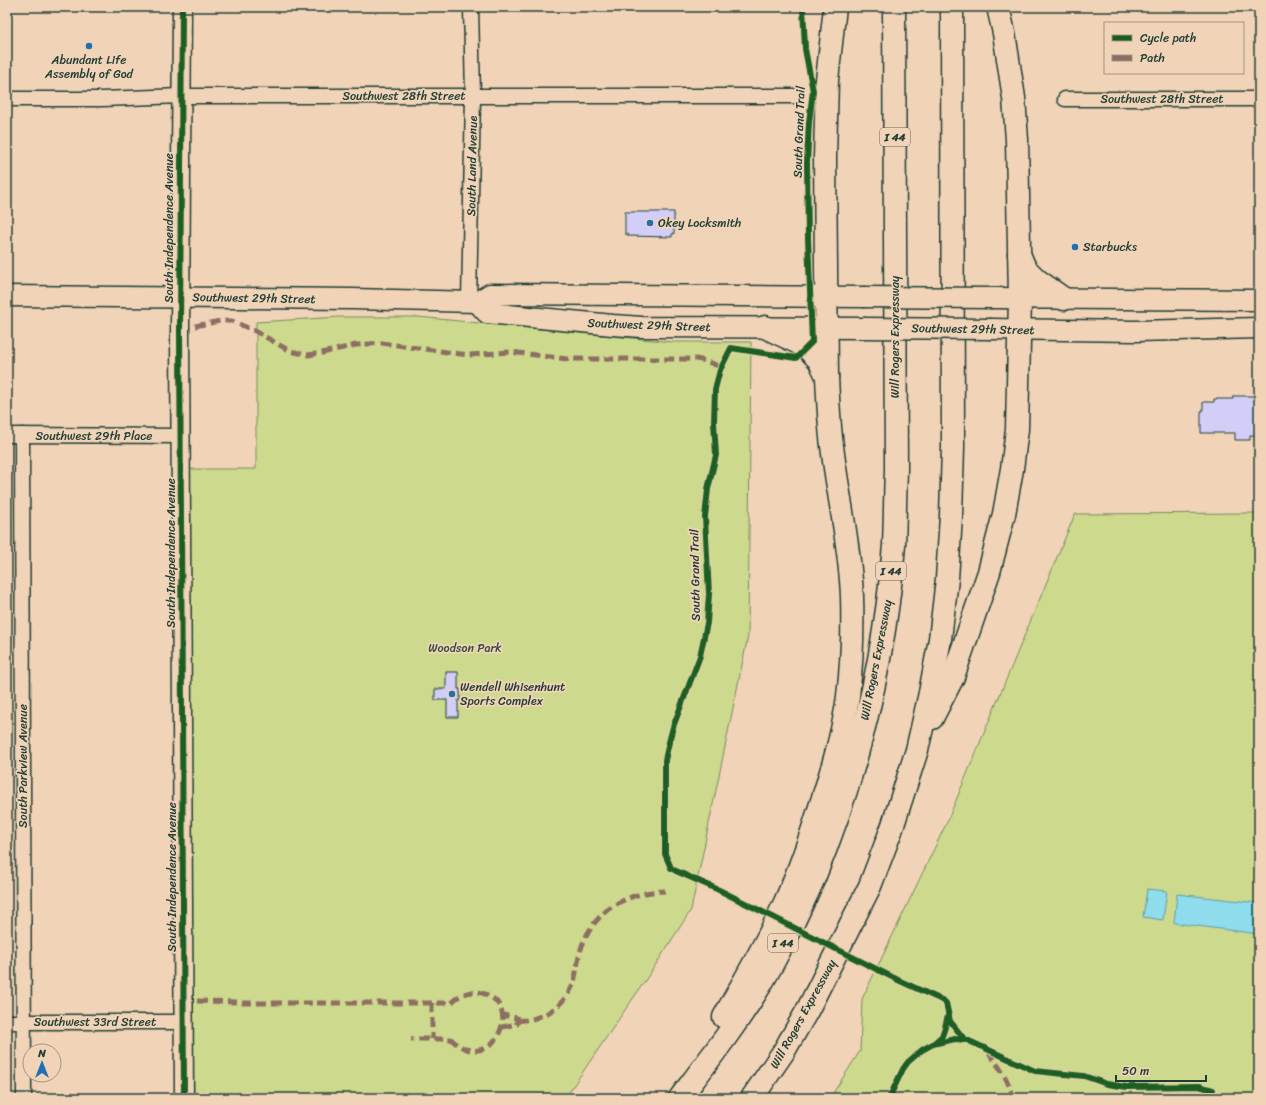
<svg xmlns="http://www.w3.org/2000/svg" width="1266" height="1105" viewBox="0 0 1266 1105" font-family="Sriracha,sans-serif">
	<style>
		.green { fill: #cdd98d; stroke: #768b60 }
		.water { fill: #8edcec; stroke: #629ca2 }
		.building { fill: #d3cef7; stroke: #1f3d34 }
		.lines { fill: none; stroke-linecap: round; stroke-linejoin: round }
		.minor-casing { stroke: #1f3d34; stroke-width: 17 }
		.tertiary-casing { stroke: #1f3d34; stroke-width: 21 }
		.secondary-casing { stroke: #1f3d34; stroke-width: 23 }
		.motorway-casing { stroke: #1f3d34; stroke-width: 25 }
		.minor { stroke: #f1d3b7; stroke-width: 14 }
		.tertiary { stroke: #f1d3b7; stroke-width: 18 }
		.secondary { stroke: #f1d3b7; stroke-width: 20 }
		.motorway { stroke: #f1d3b7; stroke-width: 22 }
		.secondary-bridge-casing { stroke: #1f3d34; stroke-width: 23; stroke-linecap: butt }
		.secondary-bridge { stroke: #f1d3b7; stroke-width: 20 }
		.quiet { stroke: #8d6e63; stroke-width: 5; stroke-dasharray: 10 5; stroke-linecap: butt }
		.cycleway-casing { stroke: #f1d3b7; stroke-width: 8 }
		.cycleway { stroke: #1b5e20; stroke-width: 6 }
		.poi-dot { fill: #1f6fb2; stroke: #f1d3b7; stroke-width: 1.5 }
		.labels { text-anchor: middle; dominant-baseline: central; stroke-width: 3.5; stroke-linejoin: round; paint-order: stroke }
		.shield { fill: #f1d3b7; stroke: #5e6a5b; stroke-width: 1 }
		.shield-label { font-size: 11px; font-weight: bold; fill: #1f3d34 }
		.poi-label { font-size: 12px; fill: #1f3d34; stroke: #f1d3b7; text-anchor: start }
		.street-label { font-size: 12px; fill: #1f3d34; stroke: #f1d3b7 }
		.park-label { font-size: 12px; fill: #304d3d; stroke: #f1d3b7 }
	</style>
	<rect width="100%" height="100%" fill="#f1d3b7"/>
	<filter id="ink" filterUnits="userSpaceOnUse"><feTurbulence type="fractalNoise" baseFrequency=".025" numOctaves="2"/><feDisplacementMap in="SourceGraphic" scale="8" xChannelSelector="R" yChannelSelector="G"/><feConvolveMatrix kernelMatrix="1 2 1 2 8 2 1 2 1" color-interpolation-filters="sRGB"/></filter>
	<g filter="url(#ink)">
		<g class="green">
			<polygon points="340,317 418,317 673,342 751,342 748,636 691,910 651,972 565,1098 193,1098 188,469 256,469 256,322"/>
			<polygon points="1259,513 1259,1098 830,1098 860,1051 862,999 947,822 1075,514"/>
		</g>
		<g class="water">
			<polygon points="1147,889 1167,891 1163,920 1143,917"/>
			<polygon points="1177,894 1259,903 1259,934 1174,923"/>
		</g>
		<g class="building">
			<polygon points="625,212 674,212 674,234 672,234 672,237 628,236 628,234 625,234"/>
			<polygon points="1233,396 1259,396 1259,435 1250,435 1250,440 1235,440 1235,433 1201,433 1201,411 1203,411 1203,402 1214,402 1214,399 1233,399"/>
			<polygon points="446,672 458,672 458,689 460,689 460,700 458,700 458,717 447,717 447,700 435,700 435,689 446,689"/>
		</g>
		<g class="lines">
			<g class="minor-casing">
				<g id="minor">
					<polyline points="7,99 102,99 181,96 796,96"/>
					<polyline points="1065,99 1259,99"/>
					<polyline points="469,302 473,96 471,7"/>
					<polyline points="7,435 181,436"/>
					<polyline points="22,435 24,1098"/>
					<polyline points="7,1022 184,1022"/>
				</g>
			</g>
			<g class="tertiary-casing">
				<polyline id="tertiary" points="182,7 180,332 184,1098"/>
			</g>
			<g class="secondary-casing">
				<g id="secondary">
					<polyline points="7,296 352,299 477,302 490,294 863,297"/>
					<polyline points="992,298 1259,300"/>
					<polyline points="477,302 487,313 613,325 642,327 863,328"/>
					<polyline points="991,329 1136,331 1259,328"/>
				</g>
			</g>
			<g class="motorway-casing">
				<g id="motorway">
					<polyline points="1019,254 1025,268 1037,280 1064,299"/>
					<polyline points="765,327 805,346 819,360 827,376"/>
					<polyline points="932,718 953,677 989,572 1004,514 1012,469 1017,429 1020,298 1017,140 1014,98 1004,33 998,7"/>
					<path d="M724 1017C743 983 763 949 780 913 796 880 808 845 819 810 831 773 843 735 848 696 852 663 853 629 852 596 850 545 838 496 832 446 829 423 828 400 827 376L825 158 827 80 835 7"/>
					<path d="M680 1098C708 1061 737 1024 761 984 773 964 784 942 794 921 801 906 808 892 814 878 858 772 885 659 894 545 895 520 895 495 896 470L894 7"/>
					<polyline points="752,1098 784,1051 807,1011 870,886 892,828 917,750 930,693 940,639 947,579 951,516 953,447 952,7"/>
				</g>
			</g>
			<use href="#minor" class="minor"/>
			<use href="#tertiary" class="tertiary"/>
			<use href="#secondary" class="secondary"/>
			<use href="#motorway" class="motorway"/>
			<g class="secondary-bridge-casing">
				<g id="secondary-bridge">
					<polyline points="863,297 992,298"/>
					<polyline points="863,328 991,329"/>
				</g>
			</g>
			<use href="#secondary-bridge" class="secondary-bridge"/>
			<g class="quiet">
				<polyline points="195,326 220,321 232,321 255,331 290,351 308,355 322,353 356,345 382,343 468,355 511,352 567,359 696,359 706,361 721,367"/>
				<path d="M197 1001 238 1002 243 1003H451C460 994 470 990 482 993 527 1006 490 1078 451 1039H411"/>
				<polyline points="432,1003 432,1039"/>
				<path d="M517 1021C524 1020 532 1020 538 1017 553 1013 567 999 573 985 577 973 577 961 581 949 593 911 626 892 665 891"/>
				<polyline points="502,1027 517,1024 517,1018 502,1015"/>
				<path d="M990 1051V1055C1001 1069 1009 1081 1013 1098"/>
			</g>
			<g class="cycleway-casing">
				<g id="cycleway">
					<polyline points="182,7 180,332 184,1098"/>
					<polyline points="803,7 805,49 813,91 809,122 807,162 808,238 812,342 796,358 731,348 720,370 715,389 714,422 716,455 708,489 705,517 709,594 707,623 700,656 673,727 669,742 665,760 665,854 671,868 676,871 719,890 898,980 944,1001 946,1003 950,1021 965,1040"/>
					<polyline points="933,1044 955,1039 967,1040 1035,1071 1084,1076 1107,1084 1127,1087 1199,1086 1213,1090"/>
					<polyline points="889,1098 903,1069 908,1062 922,1050 933,1044 942,1036 945,1027 948,1015"/>
				</g>
			</g>
			<use href="#cycleway" class="cycleway"/>
		</g>
	</g>
	<g class="poi-dot">
		<circle cx="89" cy="46" r="4"/>
		<circle cx="650" cy="223" r="4"/>
		<circle cx="1075" cy="247" r="4"/>
		<circle cx="452" cy="694" r="4"/>
	</g>
	<g class="labels">
		<g class="shield">
			<rect x="880" y="128" width="30" height="18" rx="3"/>
			<rect x="876" y="562" width="30" height="18" rx="3"/>
			<rect x="768" y="934" width="30" height="18" rx="3"/>
		</g>
		<g class="shield-label">
			<text x="895" y="137">I 44</text>
			<text x="891" y="571">I 44</text>
			<text x="783" y="943">I 44</text>
		</g>
		<g class="poi-label">
			<text x="89" y="60" text-anchor="middle">Abundant Life<tspan x="89" dy="14">Assembly of God</tspan></text>
			<text x="658" y="223">Okey Locksmith</text>
			<text x="1083" y="247">Starbucks</text>
			<text x="460" y="687">Wendell Whisenhunt<tspan x="460" dy="14">Sports Complex</tspan></text>
		</g>
		<g class="street-label">
			<text x="404" y="96">Southwest 28th Street</text>
			<text x="1162" y="99">Southwest 28th Street</text>
			<text transform="translate(799 132) rotate(-88)">South Grand Trail</text>
			<text transform="translate(472 166) rotate(-89)">South Land Avenue</text>
			<text transform="translate(169 228) rotate(-90)">South Independence Avenue</text>
			<text transform="translate(254 298) rotate(1)">Southwest 29th Street</text>
			<text transform="translate(649 325) rotate(2)">Southwest 29th Street</text>
			<text transform="translate(973 329) rotate(1)">Southwest 29th Street</text>
			<text transform="translate(895 337) rotate(-90)">Will Rogers Expressway</text>
			<text x="94" y="436">Southwest 29th Place</text>
			<text transform="translate(171 553) rotate(-90)">South Independence Avenue</text>
			<text transform="translate(695 575) rotate(-91)">South Grand Trail</text>
			<text transform="translate(876 660) rotate(-79)">Will Rogers Expressway</text>
			<text transform="translate(23 766) rotate(-90)">South Parkview Avenue</text>
			<text transform="translate(172 877) rotate(-90)">South Independence Avenue</text>
			<text transform="translate(803 1014) rotate(-61)">Will Rogers Expressway</text>
			<text x="95" y="1022">Southwest 33rd Street</text>
		</g>
		<g class="park-label">
			<text x="465" y="648">Woodson Park</text>
		</g>
	</g>
	<rect width="1266" height="1105" fill="none" stroke="#f1d3b7" stroke-width="24"/>
	<rect x="12" y="12" width="1242" height="1081" fill="none" stroke="#1f3d34" stroke-width="1.5" filter="url(#ink)"/>
	<rect x="1104" y="22" width="140" height="52" fill="#f1d3b7" stroke="#9d9783"/>
	<rect x="1112" y="35" width="20" height="6" fill="#1b5e20" stroke="#9d9783"/>
	<text x="1140" y="42" font-size="12" fill="#1f3d34">Cycle path</text>
	<rect x="1112" y="55" width="20" height="6" fill="#8d6e63" stroke="#9d9783"/>
	<text x="1140" y="62" font-size="12" fill="#1f3d34">Path</text>
	<g transform="translate(42 1063)"><circle r="19" fill="#f1d3b7" stroke="#9d9783"/>
	<path d="M0-3L7 15L0 10L-7 15Z" fill="#1f6fb2"/>
	<text y="-6" font-size="11" font-weight="bold" text-anchor="middle" fill="#1f3d34">N</text>
	</g>
	<path d="M1116 1075v6h90v-6" fill="none" stroke="#1f3d34" stroke-width="2"/>
	<text x="1122" y="1075" font-size="12" fill="#1f3d34" stroke="#f1d3b7" stroke-width="3" paint-order="stroke">50 m</text>
</svg>
